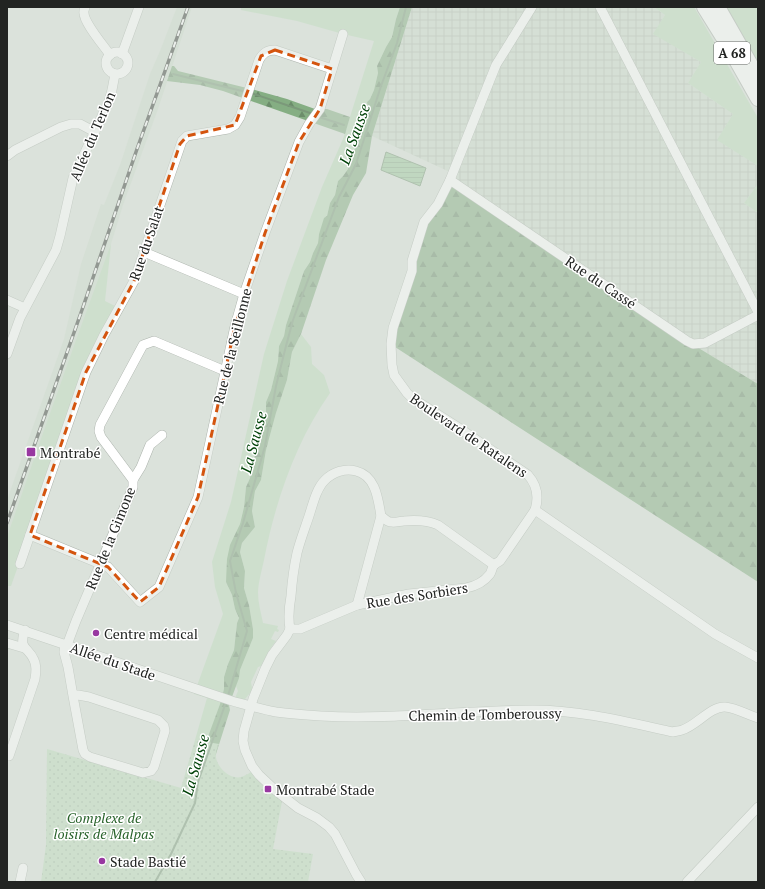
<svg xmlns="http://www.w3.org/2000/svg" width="765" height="889" viewBox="0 0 765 889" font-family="'PT Serif',serif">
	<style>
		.built { fill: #cfdcce }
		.industrial { fill: url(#industrial-grid) }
		.grass { fill: #bedcbd }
		.forest { fill: url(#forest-firs) }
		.park { fill: url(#park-dots) }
		.water { fill: url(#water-rules); stroke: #7b997a }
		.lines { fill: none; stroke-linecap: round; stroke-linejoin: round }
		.stream { stroke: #7b997a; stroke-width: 2 }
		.minor-casing { stroke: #acb3ac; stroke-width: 10 }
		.highway-casing { stroke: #acb3ac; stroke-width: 16 }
		.minor { stroke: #fff; stroke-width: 9 }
		.highway { stroke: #fff; stroke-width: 14 }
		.rail-casing { stroke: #3b3e3b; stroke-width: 3.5 }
		.rail { stroke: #fff; stroke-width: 2; stroke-dasharray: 6; stroke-linecap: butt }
		.marked { fill: none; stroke: #d4540e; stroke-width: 3; stroke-dasharray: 8 5; stroke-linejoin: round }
		.poi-dot { fill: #9838a1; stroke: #fff; stroke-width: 1.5 }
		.labels { text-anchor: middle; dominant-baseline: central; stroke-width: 3; stroke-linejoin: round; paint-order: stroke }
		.shield { fill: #fff; stroke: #646664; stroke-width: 1 }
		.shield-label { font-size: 13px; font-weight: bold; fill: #222422 }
		.street-label { font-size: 14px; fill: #222422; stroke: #fff }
		.poi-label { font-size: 14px; fill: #222422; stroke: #fff; text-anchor: start }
		.park-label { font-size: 14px; font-style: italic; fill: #28622a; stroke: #fff }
		.water-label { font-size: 15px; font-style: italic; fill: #014208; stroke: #fff }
	</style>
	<defs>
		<pattern id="industrial-grid" width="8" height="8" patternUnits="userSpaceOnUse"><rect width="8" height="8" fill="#cfdcce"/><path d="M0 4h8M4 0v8" fill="none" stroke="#b1bdb1"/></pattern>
		<pattern id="forest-firs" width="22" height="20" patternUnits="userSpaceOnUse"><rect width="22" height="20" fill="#85ae83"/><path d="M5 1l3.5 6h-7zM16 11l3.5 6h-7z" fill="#6c8d6b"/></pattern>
		<pattern id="park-dots" width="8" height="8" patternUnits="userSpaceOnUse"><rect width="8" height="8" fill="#bedcbd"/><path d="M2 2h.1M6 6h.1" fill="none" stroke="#a3bda2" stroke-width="1.8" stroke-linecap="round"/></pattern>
		<pattern id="water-rules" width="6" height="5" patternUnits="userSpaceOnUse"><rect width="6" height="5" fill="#a1cb9f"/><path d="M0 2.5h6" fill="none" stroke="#8aae89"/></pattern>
	</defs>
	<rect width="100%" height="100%" fill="#dbe2db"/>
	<polygon class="built" points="177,7 192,7 158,109 123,205 111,244 103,294 7,541 7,500 64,339 81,264 101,204 104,205 120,165 150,74 160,51"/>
	<polygon class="industrial" points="412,7 654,7 665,15 654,34 701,62 688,83 733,114 718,140 758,166 758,184 744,203 758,213 758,384 687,341 450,180 452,173 372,136"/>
	<g class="grass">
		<polygon points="241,7 400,7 396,19 392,37 386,47 377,66 378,73 374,90 370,99 367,102 368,108 367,115 354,151 351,155 348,162 348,169 343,176 338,181 335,195 330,203 327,216 319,234 318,243 313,253 310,262 304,271 286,325 284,336 279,346 278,361 271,390 266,402 266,412 261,441 256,449 250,478 246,487 244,507 226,582 232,595 235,609 239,618 237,623 234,650 228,664 224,677 224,689 220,704 207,742 195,740 207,698 194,694 223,614 215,587 212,562 231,502 264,354 287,281 322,187 343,139 374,41 343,34 297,21 241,10"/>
		<polygon points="654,7 694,7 758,118 758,166 717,140 733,114 688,83 701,62 653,34 665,15"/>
		<polygon points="726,7 758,7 758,63"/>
		<polygon points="758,184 758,213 744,203"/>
		<polygon points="111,244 105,301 119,308 91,360 11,586 7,586 7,537 34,459 36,459 38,454 36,453 75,343"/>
		<path d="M301 334 311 347 312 364 324 375 330 393C296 441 275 502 264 560 262 569 258 584 258 593 258 603 261 613 263 623L278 626 277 629 279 630 278 632 275 631 271 639 276 641 270 649 261 666 258 667 251 682 252 688 251 692 245 699 242 700 235 698 238 691 236 686 240 670 253 638V629L249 605 244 588 245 571 240 552 242 543 255 527 252 511 255 491 261 480 266 450 276 413 287 380 292 352Z"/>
	</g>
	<g class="forest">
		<polygon points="400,7 412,7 372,136 366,173 353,195 326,260 301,334 292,352 287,380 276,413 266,450 261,480 255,491 252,511 255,527 242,543 240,552 245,571 244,588 249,605 253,629 253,638 240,670 239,678 229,705 230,710 216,754 145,882 198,764 220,704 224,689 224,677 228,664 234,650 237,623 239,618 235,609 232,595 226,582 227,559 230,545 240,524 244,507 246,487 250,478 256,449 261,441 266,412 266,402 271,390 278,361 279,346 284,336 286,325 304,271 310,262 313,253 318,243 319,234 324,218 327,216 330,203 335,195 338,181 343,176 348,169 348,162 351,155 354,151 367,115 368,108 367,102 370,99 374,90 378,73 377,66 386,47 392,37 396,19"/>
		<polygon points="172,66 174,66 178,71 255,90 287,99 315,109 327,109 350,117 345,134 223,91 200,85 167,81"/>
		<polygon points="450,180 687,341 758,384 758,582 395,347 393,328 424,222"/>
	</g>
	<path class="park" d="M195 740 219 744C218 747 216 750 216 753 214 765 229 780 241 777 245 776 251 772 255 770L283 796 273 849 313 854 308 882H41L46 845 47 749 181 788Z"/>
	<polygon class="water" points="386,152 426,168 420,186 381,170"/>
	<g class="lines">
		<g class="stream">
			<polyline points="173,74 246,92"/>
			<polyline points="251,93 313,114"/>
			<polyline points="319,117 344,125"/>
			<polyline points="228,696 247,631 236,593 230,561 243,523 265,446 276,386 286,346 293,320 339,197 356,164 381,86 397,43 406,7"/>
			<polyline points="155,882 171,854 195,803 198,782 226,702"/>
		</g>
		<g class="minor-casing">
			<g id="minor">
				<path d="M85 7C85 8 83 12 84 13 84 23 104 46 110 55"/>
				<path d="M532 7 496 65 450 180 438 204 424 222 412 261V271L393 328 391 344 392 365 394 375 407 393 412 398 456 426 528 475C537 485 539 497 535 510L715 634 758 658"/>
				<polyline points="600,7 758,312"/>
				<circle cx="117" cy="63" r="11"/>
				<polyline points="122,54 139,7"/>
				<polyline points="7,156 15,150 61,127 71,124 80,124 95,132"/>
				<polyline points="450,180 687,341 693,344 705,343 758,315"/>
				<polyline points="144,252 244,294"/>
				<polyline points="7,300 25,308"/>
				<polyline points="7,354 20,318 56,250 60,236 73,178 109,101 112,90 115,74"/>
				<polyline points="133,480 141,467 150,445 162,435"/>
				<polyline points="30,535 108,567 140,602 159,587 198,497 235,326 244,294 265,233 299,142 309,124 320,109 343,34"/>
				<path d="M20 564 86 372 104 335 134 281 182 141 187 136 228 129 235 125 240 117 259 60C263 53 267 50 275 50L332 69"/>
				<polyline points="357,605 381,516"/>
				<path d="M7 625 232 701C247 705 261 709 276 712 291 714 306 715 321 716 392 720 462 710 533 710 580 710 627 722 673 732 676 731 680 731 682 730 696 726 711 706 725 707 736 708 748 715 758 718"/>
				<path d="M290 629C288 618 289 607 291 596 292 582 294 567 297 553 300 541 305 528 309 516 313 504 316 489 325 480 333 472 345 468 356 471 376 476 378 499 381 516 384 518 387 522 391 522 395 523 400 521 404 521 416 520 427 520 438 525L494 565"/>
				<polyline points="290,629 287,635 272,655 265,669 253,699 244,731 243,741 245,750 252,766 259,775 275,790 298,808 317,818 329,827 335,834 356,874 361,882"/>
				<path d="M290 629H300L357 605 409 594 466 588C476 586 484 582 490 574 492 571 492 567 494 565 496 563 498 562 500 561L535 510"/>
				<polyline points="7,643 24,648"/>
				<polyline points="65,644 64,652 68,667 73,696 78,695 89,697 158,720 164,726 165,731 154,767 151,771 143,773 90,757 85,754 83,750 73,696"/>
				<polyline points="67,645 76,621 133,487 133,480 101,437 99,431 100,425 143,345 154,341 225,371"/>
				<path d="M9 756 35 679C36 673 37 666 34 660 28 646 18 650 25 630"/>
				<polyline points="20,882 23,868"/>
				<polyline points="687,882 758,807"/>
			</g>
		</g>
		<g class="highway-casing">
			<g id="highway">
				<polyline points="704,7 727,44 758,99"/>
				<polyline points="718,7 758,77"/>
			</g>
		</g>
		<use href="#minor" class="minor"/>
		<use href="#highway" class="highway"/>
		<g class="rail-casing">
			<polyline id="rail" points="7,523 83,307 137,149 188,7"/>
		</g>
		<use href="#rail" class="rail"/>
	</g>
	<path d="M0 0H765V889H0ZM275 50 332 69 320 109 299 142 265 233 235 326 198 497 159 587 140 602 108 567 30 535 86 372 134 281 180 144 187 136 235 125 261 56Z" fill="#dbe2db" fill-opacity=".55" fill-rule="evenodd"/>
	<path class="marked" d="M275 50 332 69 320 109 299 142 265 233 235 326 198 497 159 587 140 602 108 567 30 535 86 372 134 281 180 144 187 136 235 125 261 56Z"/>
	<g class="poi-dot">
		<rect x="26" y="447" width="10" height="10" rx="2"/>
		<circle cx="96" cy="633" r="4"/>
		<rect x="264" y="785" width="8" height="8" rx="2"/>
		<circle cx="102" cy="861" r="4"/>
	</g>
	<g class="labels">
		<rect class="shield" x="714" y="42" width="36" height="22" rx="3"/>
		<g class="shield-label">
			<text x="732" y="53">A 68</text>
		</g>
		<g class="street-label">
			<text transform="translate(92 136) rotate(-67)">Allée du Terlon</text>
			<text transform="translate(146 243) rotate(-71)">Rue du Salat</text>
			<text transform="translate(601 282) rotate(34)">Rue du Cassé</text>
			<text transform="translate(232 346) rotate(-76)">Rue de la Seillonne</text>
			<text transform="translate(469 435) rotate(34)">Boulevard de Ratalens</text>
			<text transform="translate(110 538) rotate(-68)">Rue de la Gimone</text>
			<text transform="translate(417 595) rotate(-9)">Rue des Sorbiers</text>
			<text transform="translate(113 661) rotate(19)">Allée du Stade</text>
			<text transform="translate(485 714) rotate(-1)">Chemin de Tomberoussy</text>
		</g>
		<g class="poi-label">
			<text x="40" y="452">Montrabé</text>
			<text x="104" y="633">Centre médical</text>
			<text x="276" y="789">Montrabé Stade</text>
			<text x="110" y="861">Stade Bastié</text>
		</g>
		<g class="park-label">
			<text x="104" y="817">Complexe de<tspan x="104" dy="16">loisirs de Malpas</tspan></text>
		</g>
		<g class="water-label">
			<text transform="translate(354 134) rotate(-70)">La Sausse</text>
			<text transform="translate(253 442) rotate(-75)">La Sausse</text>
			<text transform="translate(195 765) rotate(-74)">La Sausse</text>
		</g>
	</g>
	<rect width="765" height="889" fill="none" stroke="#222422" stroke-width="16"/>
</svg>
